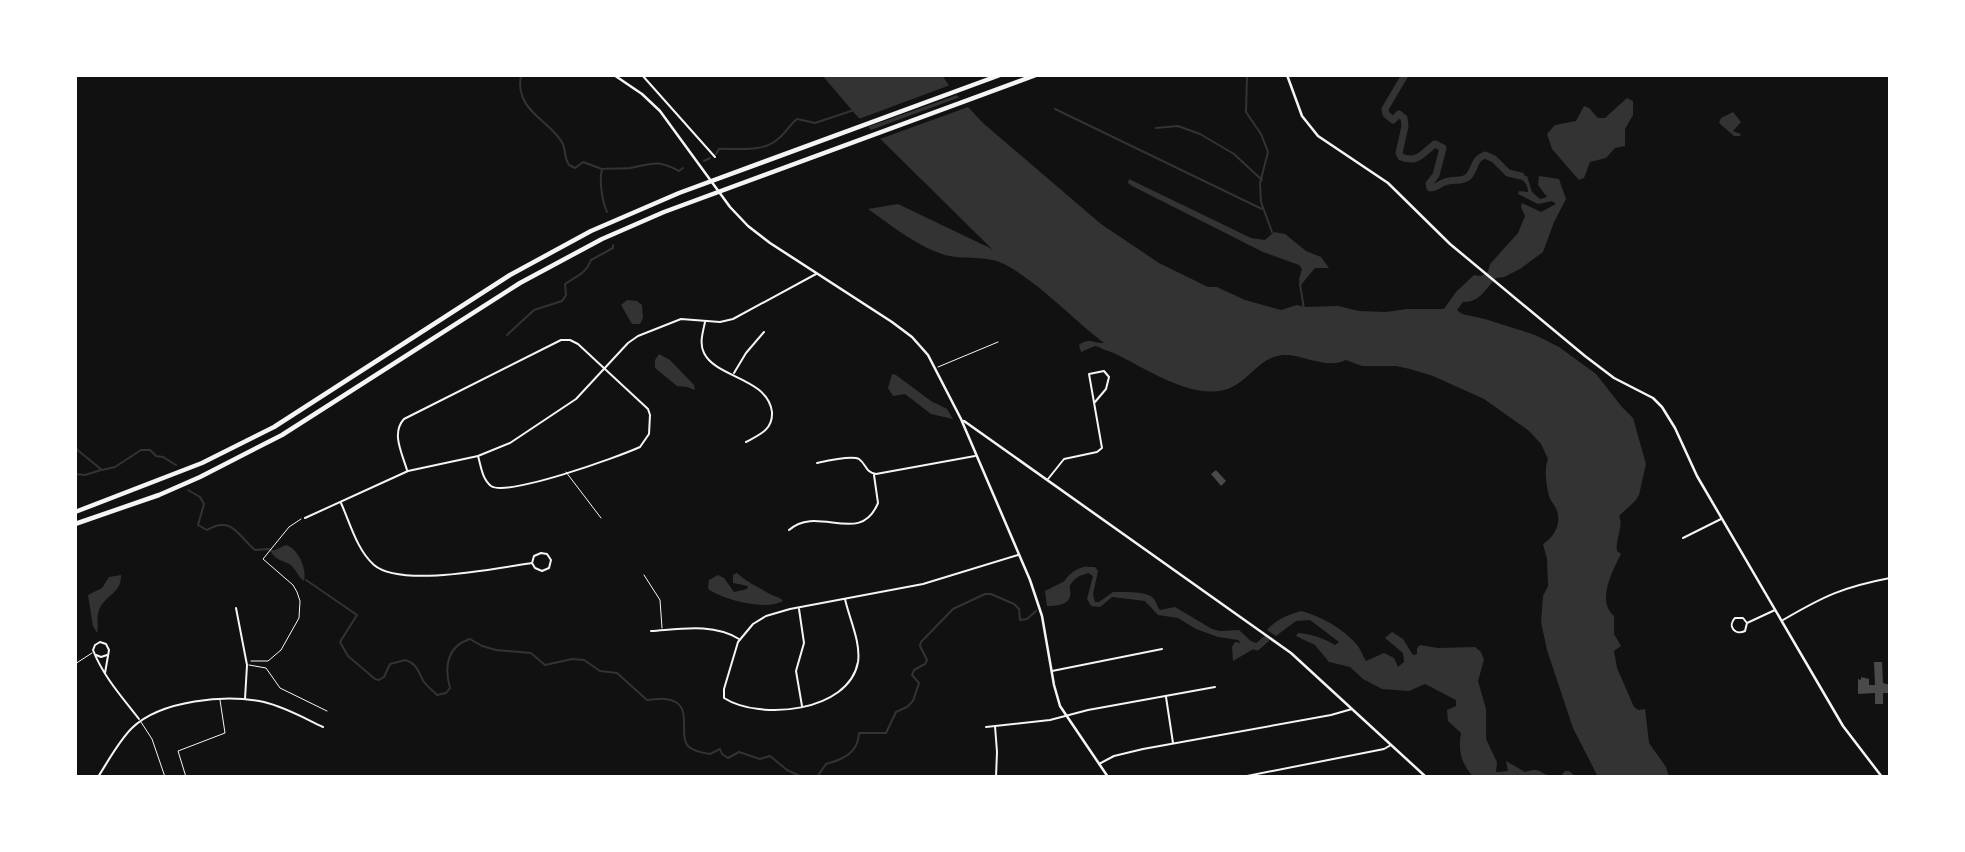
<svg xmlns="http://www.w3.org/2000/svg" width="1965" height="852" viewBox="0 0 1965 852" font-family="Inter,sans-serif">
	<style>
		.water { fill: #333 }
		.pier { fill: #111 }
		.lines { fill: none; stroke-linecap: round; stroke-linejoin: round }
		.stream { stroke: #333; stroke-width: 2 }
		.river { stroke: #333; stroke-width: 7 }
		.building { fill: #4a4a4a }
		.path { stroke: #f5f5f5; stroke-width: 1 }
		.service { stroke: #f5f5f5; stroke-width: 1 }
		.minor { stroke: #f5f5f5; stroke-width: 2 }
		.tertiary { stroke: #f5f5f5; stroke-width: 2.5 }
		.motorway { stroke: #f5f5f5; stroke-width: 4.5 }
	</style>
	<rect width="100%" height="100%" fill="#111"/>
	<g class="water">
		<path d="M822 75H942L952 90 983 123 1101 224 1159 263 1208 287H1217L1245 300 1281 310 1297 305 1304 307 1338 306 1359 311 1386 312 1407 309H1444L1456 292 1474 275 1481 276 1488 272 1490 264 1518 233 1525 216 1521 207 1522 203 1541 212 1556 204 1552 201 1538 204 1518 194 1519 191 1528 192C1528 181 1519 177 1509 174L1527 176 1532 192 1540 199 1547 197 1538 185 1539 176 1559 179 1566 199 1554 222 1543 252 1520 269 1504 277 1496 278C1485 289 1481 302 1463 302L1457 310 1462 314 1485 319 1535 335 1559 347 1596 374 1622 407 1633 418 1646 464 1639 495 1635 501 1619 516C1624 525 1615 540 1617 551L1621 554C1613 570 1596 601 1614 616V634L1621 646 1614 651 1617 668 1634 707 1639 710 1645 709 1649 743 1666 767 1669 777H1598L1573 728 1547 650 1541 622 1543 596 1548 586 1547 559 1543 544C1553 538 1562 524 1557 511 1555 505 1551 502 1549 496 1546 484 1544 469 1548 459L1541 444 1529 431 1484 399 1433 376 1410 369 1396 366H1362L1346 360C1326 370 1304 354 1283 355 1261 357 1252 376 1234 386 1200 405 1148 370 1118 355 1111 351 1105 351 1099 347L1095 346 1081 352 1079 345C1089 337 1094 344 1104 343 1071 318 1042 285 1006 265 987 254 963 261 942 254 915 245 891 225 868 209L898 204 992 249 856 115Z"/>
		<polygon points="1627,98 1633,101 1633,115 1625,129 1625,146 1615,148 1606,158 1590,162 1584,178 1579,180 1552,149 1547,134 1555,125 1576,121 1584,106 1589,108 1598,118 1605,118"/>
		<polygon points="1733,112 1741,122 1733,131 1741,134 1740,136 1734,136 1719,123 1721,118"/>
		<polygon points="1129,179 1251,238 1265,240 1274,232 1285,234 1306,251 1321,257 1329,268 1315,268 1300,286 1299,279 1302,269 1299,265 1263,252 1132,186 1128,183"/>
		<polygon points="627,300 637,301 642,305 643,318 640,324 632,324 621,305"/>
		<polygon points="659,354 670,360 694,385 695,390 687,387 677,386 655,368 655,360"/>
		<polygon points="892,374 896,375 931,401 947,409 953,419 931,414 905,394 893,396 888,388"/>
		<path d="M286 545C299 549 307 570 304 581 298 577 297 571 292 566 285 560 277 562 271 552Z"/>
		<path d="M1088 567H1095L1098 571 1093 594 1095 602H1099L1113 592C1123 592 1149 591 1154 599 1157 603 1157 607 1160 610L1175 607 1212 629 1220 631 1239 630 1257 647 1233 661 1232 647 1235 642 1241 643 1238 640 1218 637 1196 629 1178 618 1158 615 1145 601 1112 597 1100 607 1091 606 1087 599 1093 576 1085 571 1079 572Z"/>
		<path d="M737 573C746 582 757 586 768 593 774 597 779 596 783 601 766 611 724 600 708 589L709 580 718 575 724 578 734 592 747 589 748 586 733 583V575Z"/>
		<path d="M121 575C122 593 105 595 99 610 96 617 99 626 97 633L93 626 88 595 102 588 109 577Z"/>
		<path d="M1065 581 1068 582C1075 601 1066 606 1047 606L1045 591Z"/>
		<path d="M1301 611C1321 616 1344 629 1358 646 1361 651 1363 656 1366 661L1384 653 1394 658 1398 667 1404 662 1403 653 1385 638 1392 632 1403 639 1413 655 1417 654V648L1420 645 1438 648 1475 647 1481 652 1484 660 1478 681 1486 709V739L1497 762 1496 772 1508 771 1506 761 1525 772C1542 767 1538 773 1550 776 1554 776 1557 776 1561 776L1565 771H1569L1576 777H1473C1461 762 1458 752 1461 733L1448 721 1447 710 1456 706V700L1425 684 1409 691 1382 689 1363 679 1350 667 1329 662 1315 645 1296 636 1298 633C1312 634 1323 638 1335 645L1339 642 1310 620 1296 621 1276 636 1267 630C1278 618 1286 616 1301 611Z"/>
	</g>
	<g class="pier">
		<polygon points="953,84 960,94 865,128 856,120"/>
		<polygon points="963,96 971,106 877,140 868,131"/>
	</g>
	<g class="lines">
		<g class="stream">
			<path d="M521 75C514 112 551 120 563 144 566 151 564 158 569 165L575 168 583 162 602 169"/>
			<polyline points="1247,75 1246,112 1261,134 1268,152 1260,183 1261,202 1272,232"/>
			<polyline points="1055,109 1262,209"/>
			<polyline points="1156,128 1178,126 1200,134 1234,154 1262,180"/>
			<path d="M716 154 719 149C738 148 762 153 778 139 786 133 790 124 797 119L815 123 854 110"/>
			<polyline points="704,161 710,158"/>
			<path d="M607 212C602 201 599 180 602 169 611 168 621 169 630 168 653 164 656 159 679 171L683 168"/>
			<polyline points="1300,284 1304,309"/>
			<path d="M507 335 534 310 562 301 566 295 565 284C576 276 586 274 591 260L613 248V245"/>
			<polyline points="75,448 102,470 115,467 141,450 150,450 156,456 163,457 176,465"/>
			<polyline points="75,474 85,475 101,470"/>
			<path d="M188 490 200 497 204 504 198 525 207 530C232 515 238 536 255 550L268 549 274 552"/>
			<path d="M306 580 357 615 340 642 348 656 375 679 379 680 384 677 390 664 405 660C418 664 418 672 424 682 428 687 433 691 437 695L446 693 450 688C444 667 447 646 470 639L482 646 496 650 531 653 545 665 572 659 584 660 600 671 617 673 647 700C653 700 659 698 665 699 696 702 677 733 688 746 693 751 703 753 710 754L720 749 722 754 728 758 739 752 760 759 770 756 787 770 802 777"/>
			<path d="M817 777 826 764C844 759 858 753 859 733H886L896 712 907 707 913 701 919 683 912 675 914 670 925 664 927 660 920 646 921 642 953 609 985 594H991L1014 604 1019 609 1020 620 1027 619 1036 611"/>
		</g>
		<g class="river">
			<path d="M1405 75 1385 109 1386 114 1393 120 1399 114 1404 118 1405 126 1399 153 1401 157C1418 164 1423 152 1435 144L1443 148 1436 175 1429 184 1430 188C1436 188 1439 184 1445 182 1453 179 1462 182 1468 177 1476 169 1473 159 1485 155L1494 159 1508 173 1521 176"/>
			<path d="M1065 589C1067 579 1077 572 1086 570"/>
			<polyline points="1249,644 1257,647 1266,639"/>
		</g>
	</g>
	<g class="building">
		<polygon points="1216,470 1226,481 1221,486 1211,474"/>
		<polygon points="1874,662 1882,662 1883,683 1890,685 1890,693 1883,693 1883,704 1875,704 1875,693 1858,694 1858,679 1861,680 1861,677 1869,679 1869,685 1875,685"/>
	</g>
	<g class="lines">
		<polyline class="path" points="251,661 268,661 281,650 299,618 300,601 297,592 293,585 263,559 289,527 301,519"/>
		<g class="service">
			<polyline points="938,367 998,342"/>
			<polyline points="566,472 601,518"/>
			<polyline points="644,575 660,600 662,628"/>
			<polyline points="75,664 92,653"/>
			<polyline points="249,665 266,668 280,688 327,711"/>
			<polyline points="141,722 152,739 165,777"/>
			<polyline points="186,777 178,751 225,733 220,700"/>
		</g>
		<g class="minor">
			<polyline points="642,75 715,157"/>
			<path d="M705 322C703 332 699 343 704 353 716 378 768 378 772 412 773 430 759 435 746 442"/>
			<polyline points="734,373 746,353 764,332"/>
			<path d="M817 463C826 461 852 455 859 459 867 465 865 472 876 474L975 456"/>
			<path d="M407 470C402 453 391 433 404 419L561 340H570L578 344 648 409 650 415 649 434 640 447C618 457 507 497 491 486 482 479 481 466 478 456"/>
			<polyline points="1048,479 1064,459 1097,452 1102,448 1089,374 1104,371 1109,377 1106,389 1095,402"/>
			<path d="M341 503C350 523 357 550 374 565 401 588 497 568 532 563L535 568 542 571 549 568 551 560 547 554 541 553 534 556 532 563"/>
			<polyline points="305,518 408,471 478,456 510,443 576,399 628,343 638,336 681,319 720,322 733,319 816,274"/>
			<path d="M789 530C818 504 860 547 878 503L874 475"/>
			<polyline points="1683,538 1721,519"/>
			<path d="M845 599C849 618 861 642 858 662 849 712 760 721 724 698V689L738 642 753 624 766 616 790 609 923 584 1018 555"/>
			<polyline points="236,608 247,665 245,699"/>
			<polyline points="799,609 804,643 796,671 802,706"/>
			<path d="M1783 620C1824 596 1843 587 1890 578"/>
			<path d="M1747 623 1745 631C1735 636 1727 626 1735 618H1743L1747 623 1775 610"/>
			<path d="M651 631C681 629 713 623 739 639"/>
			<polyline points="96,655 101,657 107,655"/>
			<polyline points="1052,671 1162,649"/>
			<path d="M105 673 109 650 106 644 100 642 95 645 93 650C103 676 122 697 139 719"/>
			<polyline points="1166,697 1173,743"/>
			<polyline points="995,726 997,752 996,777"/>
			<polyline points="986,727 1050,720 1088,710 1215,687"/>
			<polyline points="1099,764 1114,756 1143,749 1331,715 1352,709"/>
			<path d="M98 777C109 760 118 742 132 728 161 700 226 694 264 702 285 707 304 718 323 727"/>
			<polyline points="1242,777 1384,749 1391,745"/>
		</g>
		<g class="tertiary">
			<polyline points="614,75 642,94 660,111 730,207 748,226 770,243 892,322 912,337 928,355 961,419 1030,580 1042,616 1054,685 1060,706 1108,777"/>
			<polyline points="1287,75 1302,116 1318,136 1388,183 1450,244 1585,356 1614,378 1653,398 1662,407 1675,428 1697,476 1843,726 1882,777"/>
			<polyline points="964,421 1291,653 1426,777"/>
		</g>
		<g class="motorway">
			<polyline points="75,512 202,463 274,427 510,275 591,231 679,193 1000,75"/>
			<polyline points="75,524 159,495 200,477 282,435 520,283 602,239 664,212 1036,75"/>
		</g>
	</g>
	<rect width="1965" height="852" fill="none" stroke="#ffffff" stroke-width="154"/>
</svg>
